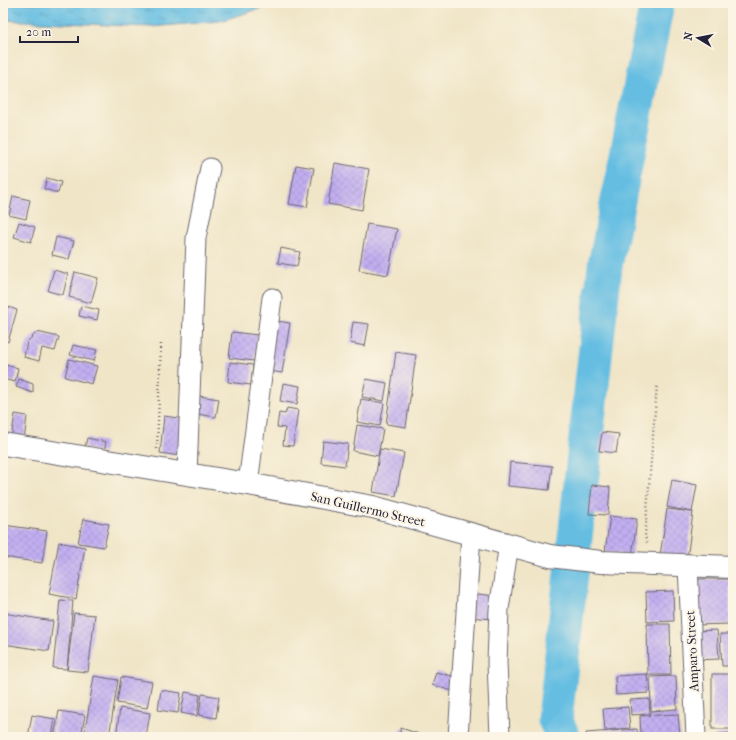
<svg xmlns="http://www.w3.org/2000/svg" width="736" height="740" viewBox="0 0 736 740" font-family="'IM FELL French Canon',serif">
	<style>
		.water { fill: url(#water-ripples); stroke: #44708e }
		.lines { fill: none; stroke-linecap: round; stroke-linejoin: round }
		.river { stroke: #65bee2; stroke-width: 35 }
		.building { fill: url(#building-cross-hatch) }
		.minor-casing { stroke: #6a666c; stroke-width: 21 }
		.major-casing { stroke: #6a666c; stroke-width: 24 }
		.path { stroke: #6a666c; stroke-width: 2.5; stroke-dasharray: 1 3; stroke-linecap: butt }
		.minor { stroke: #fff; stroke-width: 19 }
		.major { stroke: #fff; stroke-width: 22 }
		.labels { text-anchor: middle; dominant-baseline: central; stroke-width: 4; stroke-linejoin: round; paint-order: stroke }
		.street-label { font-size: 13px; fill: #22223b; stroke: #fcf5e5 }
	</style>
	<defs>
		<pattern id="water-ripples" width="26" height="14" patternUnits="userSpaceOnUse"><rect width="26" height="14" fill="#65bee2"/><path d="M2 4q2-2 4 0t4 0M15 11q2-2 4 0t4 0" fill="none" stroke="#539ab8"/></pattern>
		<pattern id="building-cross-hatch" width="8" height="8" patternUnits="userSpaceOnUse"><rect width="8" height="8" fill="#c2aff1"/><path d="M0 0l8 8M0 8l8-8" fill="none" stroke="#a696d0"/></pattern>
	</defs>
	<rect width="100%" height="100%" fill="#fcf5e5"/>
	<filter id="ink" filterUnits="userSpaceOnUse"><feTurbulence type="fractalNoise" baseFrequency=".025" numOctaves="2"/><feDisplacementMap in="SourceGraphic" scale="8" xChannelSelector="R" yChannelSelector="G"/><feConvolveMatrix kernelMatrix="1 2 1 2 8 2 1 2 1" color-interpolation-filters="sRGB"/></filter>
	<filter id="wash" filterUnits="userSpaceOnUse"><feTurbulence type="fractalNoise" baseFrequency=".012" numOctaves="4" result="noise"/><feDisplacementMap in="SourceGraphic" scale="16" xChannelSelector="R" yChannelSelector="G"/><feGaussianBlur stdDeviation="0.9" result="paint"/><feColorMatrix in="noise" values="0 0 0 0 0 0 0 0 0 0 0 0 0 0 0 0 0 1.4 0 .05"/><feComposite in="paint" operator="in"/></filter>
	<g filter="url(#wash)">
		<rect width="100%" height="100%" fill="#f0e5c7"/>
		<polygon class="water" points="3,3 278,3 220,21 151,27 3,20"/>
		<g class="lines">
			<polyline class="river" points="563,737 555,719 605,266 657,3"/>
		</g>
		<g id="blocks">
			<g class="building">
				<polygon points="335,163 369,169 362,210 328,204"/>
				<polygon points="296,165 314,168 307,207 289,204"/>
				<polygon points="47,178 61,182 58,193 44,189"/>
				<polygon points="13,196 30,200 26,219 9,215"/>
				<polygon points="19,222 35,227 31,242 14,237"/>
				<polygon points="367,224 397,229 388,275 359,270"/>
				<polygon points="56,237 74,241 69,259 52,255"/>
				<polygon points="281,248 300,252 297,266 278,263"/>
				<polygon points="54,270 68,274 63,295 48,291"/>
				<polygon points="75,272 98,278 91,303 69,297"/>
				<polygon points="3,305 17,310 8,342 3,340"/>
				<polygon points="81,306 99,310 97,320 79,316"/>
				<polygon points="271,320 290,323 282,373 263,370"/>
				<polygon points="353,322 369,324 365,346 350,343"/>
				<polygon points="37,332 59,337 55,351 42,348 39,361 24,357 27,342"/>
				<polygon points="232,332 258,335 254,361 229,358"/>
				<polygon points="73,345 97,350 94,361 70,355"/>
				<polygon points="396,352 416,355 406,427 386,424"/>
				<polygon points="69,359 97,366 92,384 65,377"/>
				<polygon points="230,362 253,365 251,385 228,382"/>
				<polygon points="5,365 18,368 15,382 3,379"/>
				<polygon points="19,379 33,384 33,393 16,387"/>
				<polygon points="366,379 387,383 384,401 362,397"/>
				<polygon points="283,383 300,386 297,404 280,401"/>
				<polygon points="193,395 219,399 216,417 190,413"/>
				<polygon points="361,399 384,403 380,426 357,422"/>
				<polygon points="287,408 298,410 293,446 283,445 285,428 277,427 279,413 285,414"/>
				<polygon points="15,414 27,416 24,441 11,439"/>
				<polygon points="164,416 185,419 180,456 160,453"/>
				<polygon points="357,425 383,429 378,456 353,451"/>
				<polygon points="602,432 619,434 616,453 599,451"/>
				<polygon points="87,438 106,442 104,453 85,448"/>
				<polygon points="323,441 348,444 345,466 321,463"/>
				<polygon points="380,449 404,453 396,496 373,492"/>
				<polygon points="510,462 552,466 549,490 508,486"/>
				<polygon points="672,480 697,485 692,512 667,507"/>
				<polygon points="592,485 610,487 608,515 589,514"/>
				<polygon points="667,509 693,512 687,560 660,556"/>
				<polygon points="610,516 637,519 632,556 605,552"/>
				<polygon points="83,519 109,524 104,547 78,543"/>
				<polygon points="3,525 47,531 42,563 3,557"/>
				<polygon points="59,542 85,547 76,599 49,594"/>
				<polygon points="695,579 730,579 730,624 695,625"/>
				<polygon points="673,591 674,621 647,622 646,592"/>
				<polygon points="470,593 495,596 493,619 468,617"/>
				<polygon points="60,600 73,601 67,669 53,668"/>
				<polygon points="3,613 53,621 49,651 3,644"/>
				<polygon points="74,613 95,615 88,672 67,670"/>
				<polygon points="647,624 670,624 671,675 648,675"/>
				<polygon points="717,630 719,659 694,660 693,631"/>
				<polygon points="720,634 733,634 733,666 722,666"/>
				<polygon points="436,672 456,677 456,692 432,685"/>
				<polygon points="647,674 648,693 616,695 615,676"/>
				<rect x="712" y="674" width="21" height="55"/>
				<polygon points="94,676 118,680 109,737 84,737"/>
				<polygon points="676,676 677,709 651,711 650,677"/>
				<polygon points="121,677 152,682 147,708 117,703"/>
				<polygon points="161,690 181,693 178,713 158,710"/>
				<polygon points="185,692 200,695 197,716 181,713"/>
				<polygon points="202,694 219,697 216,718 199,715"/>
				<polygon points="649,699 650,714 631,715 630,700"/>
				<polygon points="628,707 630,728 605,730 603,709"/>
				<polygon points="120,708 150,713 146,737 116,737"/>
				<polygon points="59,711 85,715 81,737 54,737"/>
				<polygon points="678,714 680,737 641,737 640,716"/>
				<polygon points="32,715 55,719 52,737 28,737"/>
				<polygon points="401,728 419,734 421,737 398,737"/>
				<polygon points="637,729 638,737 587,737 586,733"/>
				<polygon points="733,733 733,737 716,737 716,734"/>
			</g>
		</g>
	</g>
	<g filter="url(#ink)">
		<use href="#blocks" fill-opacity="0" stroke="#6a666c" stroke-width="1"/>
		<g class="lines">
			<g class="minor-casing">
				<g id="minor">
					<polyline points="187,474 196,238 210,168"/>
					<polyline points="248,484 272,298"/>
					<polyline points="688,566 696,737"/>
					<polyline points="458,737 471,534"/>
					<polyline points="500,737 497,662 499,609 509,544"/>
				</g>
			</g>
			<g class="major-casing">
				<polyline id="major" points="3,444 248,484 373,507 550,556 601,562 733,567"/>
			</g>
			<g class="path">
				<polyline points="157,449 161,344"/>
				<polyline points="647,543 645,536 657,385"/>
			</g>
			<use href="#minor" class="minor"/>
			<use href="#major" class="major"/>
		</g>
	</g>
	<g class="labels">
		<g class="street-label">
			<text transform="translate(368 509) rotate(13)">San Guillermo Street</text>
			<text transform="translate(692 651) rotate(-93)">Amparo Street</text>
		</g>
	</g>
	<rect width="736" height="740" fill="none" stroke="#fcf5e5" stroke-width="16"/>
	<g transform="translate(698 38) rotate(280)" stroke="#fcf5e5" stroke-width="3" paint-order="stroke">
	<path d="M0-3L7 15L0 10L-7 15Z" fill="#22223b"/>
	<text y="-6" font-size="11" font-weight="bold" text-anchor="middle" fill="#22223b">N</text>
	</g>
	<path d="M20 36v6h58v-6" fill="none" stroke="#22223b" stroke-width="2"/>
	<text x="26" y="36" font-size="12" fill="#22223b" stroke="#fcf5e5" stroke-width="3" paint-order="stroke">20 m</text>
</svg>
